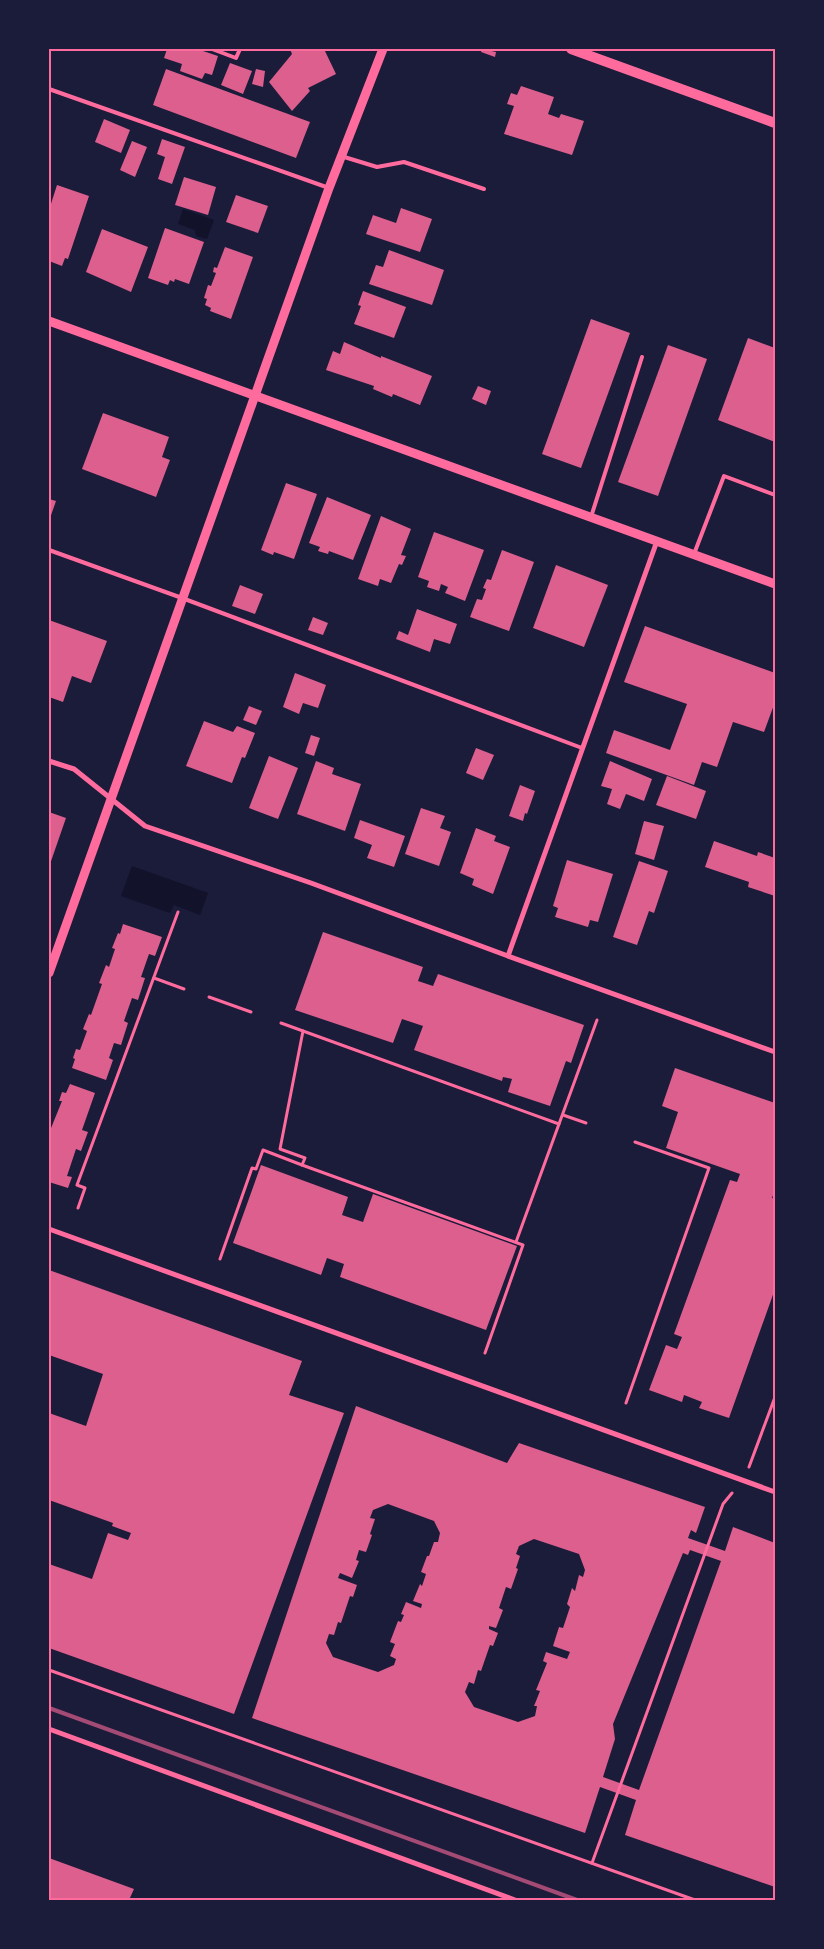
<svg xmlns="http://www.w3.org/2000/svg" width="824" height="1949" viewBox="0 0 824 1949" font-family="'Public Sans',sans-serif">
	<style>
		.water { fill: #12122b }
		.building { fill: #dd5f8e; fill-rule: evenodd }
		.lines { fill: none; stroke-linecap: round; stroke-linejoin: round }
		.path { stroke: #ff6b9d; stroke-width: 3 }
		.service { stroke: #ff6b9d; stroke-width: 4 }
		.minor { stroke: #ff6b9d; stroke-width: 5 }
		.tertiary { stroke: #ff6b9d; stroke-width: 9 }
		.secondary { stroke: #ff6b9d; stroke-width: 10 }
		.rail { stroke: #a44b75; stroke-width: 4 }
		.neatline { fill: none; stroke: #ff6b9d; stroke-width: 2 }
	</style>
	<rect width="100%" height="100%" fill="#1b1b3a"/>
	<g class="water">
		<polygon points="183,209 214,220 207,239 196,236 195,230 178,224"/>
		<polygon points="132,866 208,893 200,915 174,905 170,913 121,896"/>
	</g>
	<g class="building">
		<polygon points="167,49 197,49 218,56 212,75 205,73 202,79 180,71 182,64 164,58"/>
		<polygon points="290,49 324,49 336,74 308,88 310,91 292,111 269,82 292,54"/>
		<polygon points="482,49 496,52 495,57 481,52"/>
		<polygon points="230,63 252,71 243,94 221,85"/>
		<polygon points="166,69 310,122 296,158 153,105"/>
		<polygon points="256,69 265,71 263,87 252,84"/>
		<polygon points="521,86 554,97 548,114 559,118 561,114 584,121 572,155 504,134 514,106 507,104 511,93 517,95"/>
		<polygon points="104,119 130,130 121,153 95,142"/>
		<polygon points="162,139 185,147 172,184 158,179 165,157 157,154"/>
		<polygon points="132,141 147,147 135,177 120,170"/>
		<polygon points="184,177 216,187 208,215 175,205"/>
		<polygon points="57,185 89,196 68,259 65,258 62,266 49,261 49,210"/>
		<polygon points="236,195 268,206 258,233 226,222"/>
		<polygon points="401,208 432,219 420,252 366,234 373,215 396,223"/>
		<polygon points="165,228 204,242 189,284 175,279 174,282 170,280 168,285 148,278"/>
		<polygon points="102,229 148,247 131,292 86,272"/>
		<polygon points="225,247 253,257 231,319 210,311 211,308 205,305 207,299 204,298 208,285 211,286 216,273 213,272 214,267 217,268"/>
		<polygon points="389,250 444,270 432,305 369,284 376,265 383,267"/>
		<polygon points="363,291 406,307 394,338 354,324 361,306 358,305"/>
		<polygon points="591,319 630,333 581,468 542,454"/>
		<polygon points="748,338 775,348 775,442 718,420"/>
		<polygon points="344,342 381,358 381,356 432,376 420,405 393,394 392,397 373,389 374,386 326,370 333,351 340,354"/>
		<polygon points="668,345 707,359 658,496 618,482"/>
		<polygon points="478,386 491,391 486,405 472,399"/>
		<polygon points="103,413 169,437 162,457 170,460 156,497 82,469"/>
		<polygon points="286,483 317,494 294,559 274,552 273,555 261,550"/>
		<polygon points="327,497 371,515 353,560 329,551 328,554 318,551 320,547 309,543"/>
		<polygon points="49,499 56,501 49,521"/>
		<polygon points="381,516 411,529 401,555 406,556 402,565 399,564 391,583 380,579 378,586 358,579"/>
		<polygon points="434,532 484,550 465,601 445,593 448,587 441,584 439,591 427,587 429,581 418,577"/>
		<polygon points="502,550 534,562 509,631 470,617 477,599 482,600 486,589 483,588 487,579 491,580"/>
		<polygon points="556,565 608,585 584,647 533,628"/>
		<polygon points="240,585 263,594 255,614 232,606"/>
		<polygon points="417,609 457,624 450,644 434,639 430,652 396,639 399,631 408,635"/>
		<polygon points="313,617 328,623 323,635 308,630"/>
		<polygon points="49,620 107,641 91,683 72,676 63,702 49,697"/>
		<polygon points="645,626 775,673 775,702 764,732 733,722 717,767 702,762 694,785 606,753 614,730 670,750 687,704 624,682"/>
		<polygon points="295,673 326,685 318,708 303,703 299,714 283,707"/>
		<polygon points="249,706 262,711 256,725 243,720"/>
		<polygon points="204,721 233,732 237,726 255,733 245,758 242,757 232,783 186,766"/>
		<polygon points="311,735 320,738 314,756 305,753"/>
		<polygon points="476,748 494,755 483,780 466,773"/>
		<polygon points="269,756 298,768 278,819 249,808"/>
		<polygon points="316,761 334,768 332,774 361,784 345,831 297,814"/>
		<polygon points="610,761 652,779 644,801 626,794 620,809 607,804 612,789 601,786"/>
		<polygon points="667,776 706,791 696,819 656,805"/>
		<polygon points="520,785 535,791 527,814 525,813 523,821 509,816"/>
		<polygon points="421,808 445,816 440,828 451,832 439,866 405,854"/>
		<polygon points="49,812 66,818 49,867"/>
		<polygon points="360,820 405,836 394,867 367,858 372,845 354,838"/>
		<polygon points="644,821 664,826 654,860 635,854"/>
		<polygon points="476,828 496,836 494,841 510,847 493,894 472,885 474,879 460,873"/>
		<polygon points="714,841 757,856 758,852 775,858 775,896 748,887 749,882 705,867"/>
		<polygon points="567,860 613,874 598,922 590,920 588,927 555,917 558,908 553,906"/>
		<polygon points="639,861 668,871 654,913 649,911 637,945 613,937"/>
		<polygon points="123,924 162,937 155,956 149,954 141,977 145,978 138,1000 132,998 124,1021 128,1023 121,1045 114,1043 109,1058 113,1060 106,1080 72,1068 75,1059 73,1058 76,1049 80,1050 87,1031 83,1029 89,1014 91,1015 102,984 99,983 106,965 109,967 115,949 112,948 118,933 120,934"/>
		<polygon points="323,932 423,967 418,981 433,986 438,974 584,1025 571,1063 566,1061 550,1106 508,1092 512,1079 503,1077 502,1081 414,1050 423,1026 402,1019 393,1043 295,1010"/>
		<polygon points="675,1068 775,1103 775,1190 772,1198 775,1199 775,1289 729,1418 699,1408 702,1402 684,1395 682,1402 649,1390 666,1345 677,1349 682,1337 674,1334 730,1180 737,1182 740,1174 666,1148 678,1112 662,1106"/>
		<polygon points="70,1084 95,1093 82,1130 88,1132 81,1151 76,1149 67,1176 72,1177 68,1188 49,1182 49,1133 62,1101 59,1101 62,1092 66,1093"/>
		<polygon points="261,1165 348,1197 342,1215 363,1222 373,1194 517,1246 486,1330 340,1277 344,1264 327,1258 321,1275 233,1243"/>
		<polygon points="49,1270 302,1361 289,1395 344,1413 234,1714 49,1648 49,1564 92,1579 108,1533 128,1540 131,1533 112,1526 113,1523 49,1500 49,1413 86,1426 103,1374 49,1355"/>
		<path d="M356 1406 507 1463 519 1443 705 1507 696 1533 691 1530 688 1538 725 1551 733 1527 775 1543V1887L625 1835 636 1800 600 1787 585 1833 252 1718ZM388 1504 434 1521 440 1533 438 1542H434L429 1556H427L421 1572 426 1574 422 1586 420 1584 413 1601 422 1604 421 1608 406 1602 401 1614 404 1615 401 1622 398 1621 390 1642 395 1644 390 1656 396 1659 394 1665 378 1672 333 1657 326 1643 329 1634 334 1635 338 1622 341 1623 350 1596 353 1597 357 1585 338 1578 340 1573 352 1578 359 1561 356 1560 359 1550 366 1552 372 1535 370 1534 375 1519 370 1518 373 1510ZM534 1539 579 1554 585 1570 583 1577 579 1575 575 1591 572 1588 567 1604 570 1607 563 1628 559 1627 553 1646 570 1652 567 1659 546 1652 543 1661 547 1663 536 1690 540 1691 534 1706H537L535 1716 518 1722 474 1707 465 1692 469 1682 474 1684 478 1670 481 1671 490 1645 493 1646 498 1633 489 1629V1626L496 1628 503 1610 499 1608 506 1587 511 1589 518 1569 516 1568 520 1556 516 1554 519 1546ZM690 1550 721 1561 639 1790 603 1777 615 1739 613 1724 683 1553 688 1555Z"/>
		<polygon points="49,1858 134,1889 129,1900 49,1900"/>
	</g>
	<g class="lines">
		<g class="path">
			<polyline points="154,978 184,989"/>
			<polyline points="209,997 251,1012"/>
			<polyline points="303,1031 559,1124 516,1242"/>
			<polyline points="563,1115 586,1123"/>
			<polyline points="559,1124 597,1020"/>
			<polyline points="302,1165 523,1245 485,1353"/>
			<polyline points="78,1208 85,1188 77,1185 178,912"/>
			<polyline points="220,1259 252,1168 256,1169 263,1150 302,1165 305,1158 280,1149 303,1031 281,1023"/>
			<polyline points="626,1403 709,1168 635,1142"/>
			<polyline points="749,1467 775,1397"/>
			<polyline points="49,1670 695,1900"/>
			<polyline points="592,1863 723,1504 732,1493"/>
		</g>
		<g class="service">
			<polyline points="212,49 236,58 240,49"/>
			<polyline points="49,89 329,188"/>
			<polyline points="341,156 377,167 404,162 484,189"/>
			<polyline points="591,517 642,357"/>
			<polyline points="49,550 182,598 582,748"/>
			<polyline points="694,554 724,476 775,495"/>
		</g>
		<g class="minor">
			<polyline points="49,761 74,769 145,826 311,883 508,956 775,1052"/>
			<polyline points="508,956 657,541"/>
			<polyline points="49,1229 775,1492"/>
			<polyline points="49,1729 515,1900"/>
		</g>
		<g class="tertiary">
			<polyline points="49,321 775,584"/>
			<polyline points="49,973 329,188 383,49"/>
		</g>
		<polyline class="secondary" points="571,49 775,123"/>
		<polyline class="rail" points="49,1708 577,1900"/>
	</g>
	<rect width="824" height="1949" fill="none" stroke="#1b1b3a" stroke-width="100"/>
	<rect x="50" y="50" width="724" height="1849" class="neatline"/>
</svg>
